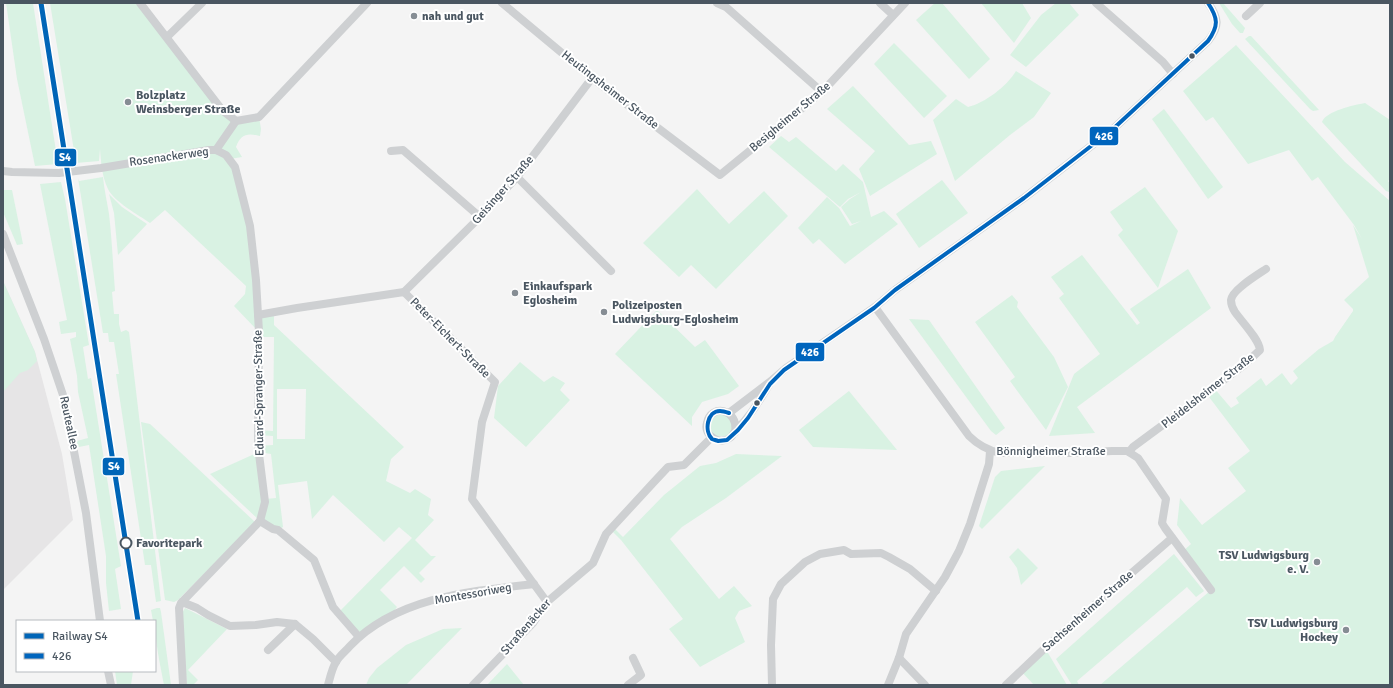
<svg xmlns="http://www.w3.org/2000/svg" width="1393" height="688" viewBox="0 0 1393 688" font-family="Signika,sans-serif">
	<style>
		.education { fill: #e6e5e6 }
		.green { fill: #d9f2e3; fill-rule: evenodd }
		.lines { fill: none; stroke-linecap: round; stroke-linejoin: round }
		.street { stroke: #ced0d2; stroke-width: 8 }
		.bus-1-casing { stroke: #fff; stroke-width: 7 }
		.bus-1 { stroke: #0065bd; stroke-width: 4 }
		.rail-1-casing { stroke: #fff; stroke-width: 8 }
		.rail-1 { stroke: #0065b7; stroke-width: 5 }
		.poi-dot { fill: #868d94; stroke: #fff; stroke-width: 1.5 }
		.bus-dot { fill: #4a5661; stroke: #fff; stroke-width: 1.5 }
		.stop-dot { fill: #fff; stroke: #4a5661; stroke-width: 2 }
		.labels { text-anchor: middle; dominant-baseline: central; stroke-width: 4; stroke-linejoin: round; paint-order: stroke }
		.poi-label { font-size: 12px; font-weight: bold; fill: #4a5661; stroke: #fff; text-anchor: start }
		.street-label { font-size: 12px; fill: #4a5661; stroke: #fff }
		.stop-label { font-size: 12px; font-weight: bold; fill: #4a5661; stroke: #fff; text-anchor: start }
		.line-badge { stroke: #fff; stroke-width: 1.5 }
		.badge-label { font-size: 11px; text-anchor: middle; font-weight: bold; fill: #fff }
	</style>
	<rect width="100%" height="100%" fill="#f4f4f4"/>
	<polygon class="education" points="3,281 35,352 62,454 73,520 3,590"/>
	<g class="green">
		<polygon points="6,3 33,3 58,164 35,166 17,79"/>
		<path d="M50 3H140L236 121 259 117 261 129 260 136C247 133 241 134 236 147L242 157 230 159 250 226 258 315 274 312V325L404 447 391 459 386 481 410 493 415 489 431 499 428 515 434 520 415 540 431 556H436L419 573 425 579 421 583 404 566 380 590 397 607 390 616 359 637 338 613 412 538 399 527 384 542 333 495 312 519 307 481 278 485 283 527 278 530 260 521 210 474 259 452 258 446 273 445V436L258 435V430L273 431 274 337H259V332L234 306 245 294 246 286 165 210 150 223C139 215 114 202 108 189 102 177 101 162 100 149L99 161 76 163ZM277 389H306L305 439H277ZM259 452 271 454 276 498 265 499Z"/>
		<polygon points="935,3 942,3 990,59 969,79 916,20"/>
		<polygon points="981,3 1022,3 1031,18 1014,43"/>
		<polygon points="1056,3 1069,3 1079,15 1026,67 1010,55 1041,15"/>
		<polygon points="1219,3 1223,3 1245,28 1243,33 1240,33 1232,24"/>
		<polygon points="1249,36 1251,36 1319,110 1313,111 1310,109 1245,39"/>
		<polygon points="894,43 947,96 924,118 874,64"/>
		<polygon points="1236,45 1345,162 1390,201 1390,685 1100,685 1211,590 1182,552 1191,544 1177,525 1180,498 1202,525 1246,491 1228,468 1250,451 1206,393 1214,388 1231,408 1239,403 1236,398 1261,378 1266,386 1282,373 1291,385 1298,378 1293,371 1319,349 1333,341 1335,337 1353,311 1353,309 1344,300 1369,277 1353,225 1362,239 1354,225 1318,177 1312,181 1289,150 1248,164 1213,117 1206,121 1183,91"/>
		<path d="M1016 71 1051 93 1034 117 1010 135 955 181 933 120 956 99 968 107C985 103 1007 86 1016 71Z"/>
		<polygon points="853,86 909,145 931,141 937,154 870,196 859,169 875,151 827,109"/>
		<path d="M1365 103 1390 120V179L1388 181 1390 183V192H1389L1386 191 1322 122C1326 111 1354 105 1365 103Z"/>
		<polygon points="1164,109 1223,187 1208,199 1152,119"/>
		<polygon points="781,136 789,142 796,137 836,171 843,164 863,182 871,217 884,211 898,224 845,264 819,239 813,244 798,228 827,197 839,208 850,226 861,221 852,224 841,207 850,199 861,192 848,199 840,207 769,147"/>
		<path d="M103 177C104 189 107 201 109 214 112 239 113 266 115 291L112 292 114 314H119V324L121 332 126 330 129 332 161 601 156 602 151 565H145L116 374H119L114 342H109L108 333H103L78 178 79 181Z"/>
		<polygon points="942,180 968,213 919,248 896,214"/>
		<polygon points="61,182 65,199 89,345 83,347 88,379 91,378 121,566 115,569 121,609 109,611 106,583 106,556 89,445 74,448 73,442 88,438 78,392 77,376 70,339 76,337 76,332 61,334 59,322 67,320 40,184"/>
		<polygon points="1145,187 1178,231 1158,288 1118,235 1123,230 1110,212"/>
		<polygon points="697,189 729,224 764,191 788,216 716,289 691,265 679,277 643,243"/>
		<polygon points="4,190 12,190 23,244 17,245 3,212"/>
		<polygon points="109,194 122,207 147,224 118,255 114,213"/>
		<polygon points="1082,255 1137,325 1140,323 1130,309 1188,269 1211,308 1077,407 1095,433 1049,436 1074,374 1100,354 1059,298 1064,294 1051,277"/>
		<polygon points="3,281 35,352 37,361 28,370 20,373 3,392"/>
		<polygon points="1012,295 1018,302 1017,307 1054,357 1068,387 1046,430 1010,381 1015,377 975,322"/>
		<polygon points="657,310 695,347 705,340 739,386 728,394 702,402 692,417 692,426 615,354"/>
		<polygon points="909,319 929,320 1005,428 996,435 991,431"/>
		<polygon points="520,362 544,382 553,376 565,383 560,390 570,400 526,447 494,418 498,386"/>
		<polygon points="849,391 897,450 813,447 799,430"/>
		<polygon points="715,412 732,415 732,436 710,436 707,420"/>
		<polygon points="141,422 150,424 255,522 178,600 174,602 165,600"/>
		<polygon points="736,454 782,456 726,498 682,527 670,539 719,599 734,586 752,606 739,611 735,618 745,642 700,667 669,629 683,619 621,540 610,529 612,526 623,537 664,495 700,466 716,463"/>
		<polygon points="1045,466 982,529 979,526 995,477 1001,471"/>
		<polygon points="1018,548 1038,568 1021,585 1017,568 1009,557"/>
		<polygon points="1174,554 1204,591 1196,597 1187,587 1077,681 1079,685 1072,685 1056,659"/>
		<path d="M157 608H160L161 612 171 685H164C160 664 155 642 155 621H153L151 610Z"/>
		<polygon points="185,608 227,629 188,670 198,680 193,685 187,685 181,615"/>
		<polygon points="462,628 406,685 366,685 369,678 377,668 406,645 443,629"/>
		<polygon points="1045,648 1067,685 1034,685 1021,671"/>
		<polygon points="507,664 524,685 487,685"/>
		<polygon points="115,671 133,671 131,685 117,685"/>
	</g>
	<g class="lines">
		<g class="street">
			<polyline points="140,3 222,110 236,121"/>
			<polyline points="502,3 592,78 720,175 822,92 905,3"/>
			<polyline points="717,3 726,7 822,92"/>
			<polyline points="880,3 893,15"/>
			<polyline points="1096,3 1163,62 1173,74"/>
			<polyline points="1246,16 1260,3"/>
			<polyline points="167,37 202,3"/>
			<polyline points="216,150 236,121 259,117 367,3"/>
			<polyline points="391,151 403,150 480,217"/>
			<polyline points="3,171 12,172 59,173 101,168 209,150 216,150 226,155 235,167 250,226 256,280 259,332 258,446 265,502 260,521 181,603 179,608 183,685"/>
			<polyline points="517,177 611,271"/>
			<polyline points="3,234 44,339 63,395 86,513 100,621"/>
			<polyline points="404,292 480,217 517,177 592,78"/>
			<path d="M875 307 969 436C978 445 987 450 1000 453H1075L1112 451H1127L1138 458 1166 499 1162 523 1165 528 1211 590"/>
			<polyline points="258,315 297,308 404,292 495,382 482,422 472,499 547,602"/>
			<path d="M729 413 771 381 786 368 875 307 895 290 1024 198 1113 129 1208 41C1220 26 1219 18 1208 3"/>
			<path d="M735 432C739 409 711 403 707 423 703 436 720 446 731 437 733 435 734 432 736 430 750 417 759 401 769 385"/>
			<path d="M1129 452 1133 447 1244 365 1260 350C1259 339 1242 322 1235 312 1233 309 1231 304 1231 300 1232 290 1257 275 1266 269"/>
			<polyline points="260,521 273,529 278,530 314,560 333,607 359,637"/>
			<polyline points="182,602 197,608 208,615 230,626 256,625 277,622 295,624 313,639 336,662"/>
			<polyline points="268,650 295,624"/>
			<polyline points="899,658 925,685"/>
			<polyline points="108,671 111,685"/>
			<path d="M328 685C330 678 332 668 336 662 339 656 346 651 350 646 397 597 471 591 534 584"/>
			<polyline points="473,685 533,623 547,602 593,563 606,534 653,483 668,467 684,465 712,437"/>
			<polyline points="628,685 641,675 633,658"/>
			<polyline points="772,685 771,645 773,599 781,584 805,562 820,554 844,550 851,554 881,553 889,557 910,569 936,591"/>
			<polyline points="888,685 899,658 906,634 945,577 959,551 970,524 989,464 990,451"/>
			<polyline points="1006,685 1045,648 1172,538"/>
		</g>
		<g class="bus-1-casing">
			<path id="bus-1" d="M729 413C726 412 722 411 720 411 707 411 704 431 712 439 714 440 716 440 718 441L727 440 738 430 748 418 770 384 784 370 874 308 895 290 1024 198 1113 129 1208 41C1219 26 1218 18 1208 3"/>
		</g>
		<use href="#bus-1" class="bus-1"/>
		<g class="rail-1-casing">
			<polyline id="rail-1" points="41,3 138,621"/>
		</g>
		<use href="#rail-1" class="rail-1"/>
	</g>
	<g class="poi-dot">
		<circle cx="414" cy="16" r="4"/>
		<circle cx="128" cy="102" r="4"/>
		<circle cx="515" cy="293" r="4"/>
		<circle cx="604" cy="312" r="4"/>
		<circle cx="1317" cy="562" r="4"/>
		<circle cx="1346" cy="630" r="4"/>
	</g>
	<g class="bus-dot">
		<circle cx="1192" cy="56" r="3.5"/>
		<circle cx="757" cy="403" r="3.5"/>
	</g>
	<circle class="stop-dot" cx="126" cy="543" r="5.5"/>
	<g class="labels">
		<g class="poi-label">
			<text x="422" y="16">nah und gut</text>
			<text x="136" y="95">Bolzplatz<tspan x="136" dy="14">Weinsberger Straße</tspan></text>
			<text x="523" y="286">Einkaufspark<tspan x="523" dy="14">Eglosheim</tspan></text>
			<text x="612" y="305">Polizeiposten<tspan x="612" dy="14">Ludwigsburg-Eglosheim</tspan></text>
			<text x="1309" y="555" text-anchor="end">TSV Ludwigsburg<tspan x="1309" dy="14">e. V.</tspan></text>
			<text x="1338" y="623" text-anchor="end">TSV Ludwigsburg<tspan x="1338" dy="14">Hockey</tspan></text>
		</g>
		<g class="street-label">
			<text transform="translate(610 90) rotate(38)">Heutingsheimer Straße</text>
			<text transform="translate(790 117) rotate(-40)">Besigheimer Straße</text>
			<text transform="translate(169 157) rotate(-8)">Rosenackerweg</text>
			<text transform="translate(503 190) rotate(-49)">Geisinger Straße</text>
			<text transform="translate(450 338) rotate(45)">Peter-Eichert-Straße</text>
			<text transform="translate(1208 391) rotate(-38)">Pleidelsheimer Straße</text>
			<text transform="translate(259 393) rotate(-91)">Eduard-Spranger-Straße</text>
			<text transform="translate(69 423) rotate(78)">Reuteallee</text>
			<text x="1051" y="451">Bönnigheimer Straße</text>
			<text transform="translate(473 594) rotate(-10)">Montessoriweg</text>
			<text transform="translate(1088 611) rotate(-41)">Sachsenheimer Straße</text>
			<text transform="translate(526 627) rotate(-49)">Straßenäcker</text>
		</g>
		<g class="stop-label">
			<text x="136" y="543">Favoritepark</text>
		</g>
	</g>
	<g class="line-badge">
		<rect x="1089" y="126" width="30" height="20" rx="4" fill="#0065bd"/>
		<rect x="54" y="148" width="23" height="19" rx="4" fill="#0065b7"/>
		<rect x="795" y="342" width="30" height="20" rx="4" fill="#0065bd"/>
		<rect x="102" y="457" width="23" height="19" rx="4" fill="#0065b7"/>
	</g>
	<g class="badge-label">
		<text x="1104" y="140">426</text>
		<text x="65" y="161">S4</text>
		<text x="810" y="356">426</text>
		<text x="114" y="470">S4</text>
	</g>
	<rect width="1393" height="688" fill="none" stroke="#4a5661" stroke-width="8"/>
	<rect x="16" y="620" width="140" height="52" fill="#ffffff" stroke="#b7bbc0"/>
	<rect x="24" y="633" width="20" height="6" fill="#0065b7" stroke="#b7bbc0"/>
	<text x="52" y="640" font-size="12" fill="#4a5661">Railway S4</text>
	<rect x="24" y="653" width="20" height="6" fill="#0065bd" stroke="#b7bbc0"/>
	<text x="52" y="660" font-size="12" fill="#4a5661">426</text>
</svg>
